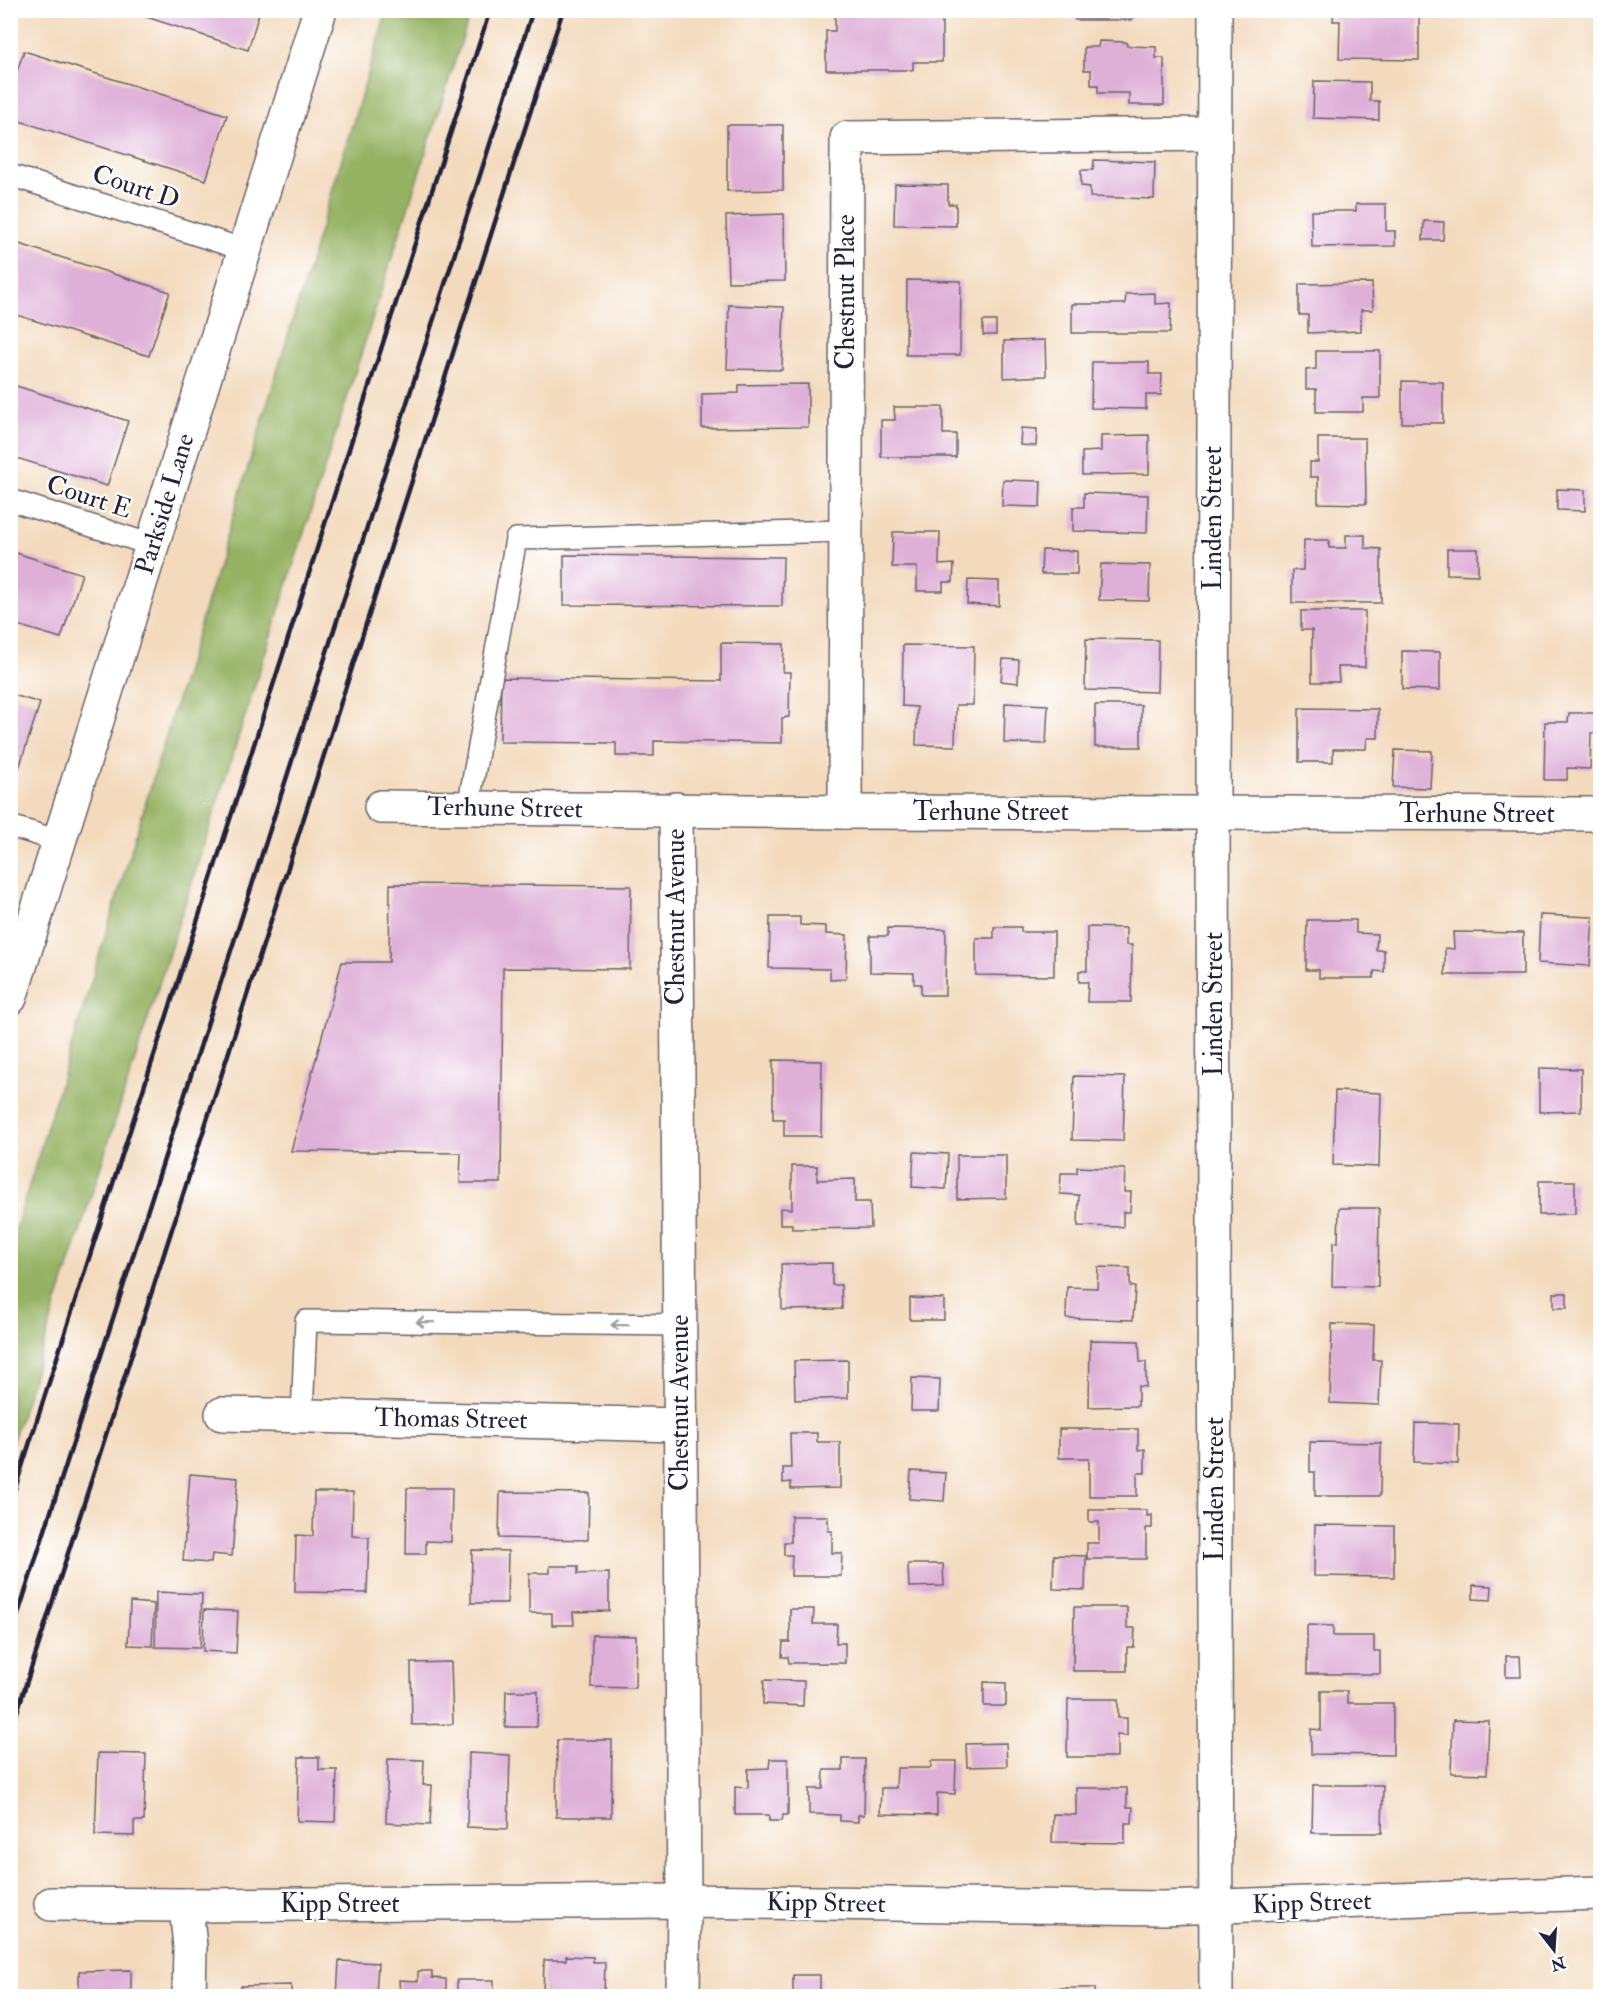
<svg xmlns="http://www.w3.org/2000/svg" width="1611" height="2007" viewBox="0 0 1611 2007" font-family="'IM FELL Double Pica',serif">
	<style>
		.forest { fill: #95b264; stroke: #5c6a50; stroke-width: 1.5 }
		.building { fill: #deafd7 }
		.lines { fill: none; stroke-linecap: round; stroke-linejoin: round }
		.service-casing { stroke: #6b6268; stroke-width: 24 }
		.minor-casing { stroke: #6b6268; stroke-width: 36 }
		.service { stroke: #fff; stroke-width: 21 }
		.minor { stroke: #fff; stroke-width: 33 }
		.rail { stroke: #22223b; stroke-width: 4.5 }
		.oneway { stroke: #9c9ca7 }
		.labels { text-anchor: middle; dominant-baseline: central; stroke-width: 4.5; stroke-linejoin: round; paint-order: stroke }
		.street-label { font-size: 26px; fill: #22223b; stroke: #fff }
	</style>
	<rect width="100%" height="100%" fill="#fff"/>
	<filter id="ink" filterUnits="userSpaceOnUse"><feTurbulence type="fractalNoise" baseFrequency=".0167" numOctaves="2"/><feDisplacementMap in="SourceGraphic" scale="12" xChannelSelector="R" yChannelSelector="G"/><feConvolveMatrix kernelMatrix="1 2 1 2 8 2 1 2 1" color-interpolation-filters="sRGB"/></filter>
	<filter id="wash" filterUnits="userSpaceOnUse"><feTurbulence type="fractalNoise" baseFrequency=".008" numOctaves="4" result="noise"/><feDisplacementMap in="SourceGraphic" scale="24" xChannelSelector="R" yChannelSelector="G"/><feGaussianBlur stdDeviation="1.35" result="paint"/><feColorMatrix in="noise" values="0 0 0 0 0 0 0 0 0 0 0 0 0 0 0 0 0 1.4 0 .05"/><feComposite in="paint" operator="in"/></filter>
	<g filter="url(#wash)">
		<rect width="100%" height="100%" fill="#f3dabd"/>
		<polygon class="forest" points="387,11 471,11 11,1446 11,1245"/>
		<g id="blocks">
			<g class="building">
				<polygon points="125,10 260,10 248,50"/>
				<polygon points="835,10 875,10 875,16 942,16 942,62 913,62 913,70 826,70 826,31 835,31"/>
				<rect x="1075" y="10" width="57" height="10"/>
				<polygon points="1334,10 1419,10 1419,60 1339,59 1340,21 1333,21"/>
				<polygon points="1099,41 1126,42 1127,46 1156,47 1156,58 1164,58 1164,105 1129,105 1129,93 1098,93 1098,85 1091,85 1091,70 1084,70 1084,47 1098,47"/>
				<polygon points="24,51 227,115 206,180 10,118 10,92"/>
				<polygon points="1314,81 1370,82 1370,101 1379,101 1379,120 1313,118"/>
				<polygon points="727,125 783,125 783,190 727,191"/>
				<polygon points="1094,160 1155,162 1154,199 1090,197 1090,187 1081,186 1081,170 1093,170"/>
				<polygon points="895,184 948,185 948,204 956,204 956,226 894,225"/>
				<polygon points="1356,204 1386,204 1386,231 1395,231 1395,246 1312,247 1311,211 1356,211"/>
				<polygon points="784,214 785,281 728,282 726,216"/>
				<polygon points="1424,221 1444,222 1443,240 1423,240"/>
				<polygon points="10,241 170,292 149,356 10,313"/>
				<polygon points="907,280 961,281 960,355 906,355"/>
				<polygon points="1372,283 1373,310 1361,310 1361,331 1308,333 1308,315 1299,315 1299,284"/>
				<polygon points="1155,293 1155,304 1171,303 1170,333 1072,333 1072,304 1125,304 1126,294"/>
				<polygon points="729,305 784,307 782,370 727,369"/>
				<rect x="983" y="321" width="13" height="14"/>
				<polygon points="1045,340 1046,376 1004,378 1004,341"/>
				<polygon points="1316,351 1380,351 1380,398 1363,398 1363,412 1316,412 1316,389 1306,389 1306,370 1316,369"/>
				<polygon points="1092,362 1149,362 1149,374 1162,374 1161,395 1146,395 1146,409 1091,408"/>
				<polygon points="1402,381 1443,382 1443,423 1402,423"/>
				<polygon points="10,384 128,421 107,486 10,456"/>
				<polygon points="808,384 808,427 702,428 702,394 739,393 739,385"/>
				<polygon points="894,407 943,407 943,434 956,434 956,457 881,457 881,420 895,420"/>
				<polygon points="1021,428 1037,429 1036,446 1020,445"/>
				<polygon points="1149,435 1149,474 1082,475 1082,452 1101,451 1101,436"/>
				<polygon points="1318,438 1365,438 1366,504 1318,503 1318,477 1310,477 1310,462 1318,462"/>
				<polygon points="1003,480 1041,481 1040,507 1002,506"/>
				<polygon points="1557,489 1585,490 1585,511 1557,510"/>
				<polygon points="1084,493 1148,495 1147,533 1073,531 1073,507 1084,507"/>
				<polygon points="893,532 940,532 939,565 954,564 953,582 943,582 943,591 917,591 917,567 892,567"/>
				<polygon points="1346,535 1365,535 1365,548 1381,549 1381,603 1292,603 1292,570 1303,570 1304,540 1329,540 1329,548 1346,548"/>
				<polygon points="1447,549 1478,549 1478,575 1447,574"/>
				<polygon points="1042,550 1077,551 1077,574 1041,574"/>
				<polygon points="10,551 82,574 61,638 10,623"/>
				<polygon points="564,555 783,557 782,606 564,605"/>
				<polygon points="1101,564 1150,565 1149,601 1099,600"/>
				<polygon points="968,580 999,581 999,606 967,604"/>
				<polygon points="1301,611 1365,611 1365,667 1338,667 1339,682 1312,682 1312,630 1301,630"/>
				<polygon points="1086,639 1158,640 1157,692 1085,690"/>
				<polygon points="721,643 784,644 783,672 790,672 789,717 782,718 782,743 654,741 654,756 616,756 616,743 500,742 501,678 721,681"/>
				<polygon points="903,645 974,646 973,705 956,705 955,746 916,745 917,707 902,706"/>
				<polygon points="1402,651 1440,652 1440,690 1402,689"/>
				<polygon points="1003,659 1019,660 1018,683 1001,681"/>
				<polygon points="10,694 40,703 19,768 10,766"/>
				<polygon points="1005,703 1048,705 1046,744 1004,743"/>
				<rect x="1095" y="705" width="46" height="42"/>
				<polygon points="1299,708 1378,709 1378,738 1367,738 1366,749 1333,749 1333,762 1299,762"/>
				<polygon points="1569,713 1600,713 1600,733 1591,733 1590,769 1567,768 1567,780 1544,780 1545,722 1568,722"/>
				<polygon points="1395,750 1432,751 1430,788 1393,787"/>
				<polygon points="390,884 631,886 630,969 503,968 501,1183 460,1183 461,1153 291,1151 342,962 389,962"/>
				<polygon points="1540,915 1593,917 1590,966 1538,963"/>
				<polygon points="770,917 800,917 800,925 826,926 826,934 847,935 846,979 830,980 830,969 769,968"/>
				<polygon points="1307,920 1356,920 1356,933 1377,934 1376,950 1384,950 1384,972 1374,971 1374,978 1319,978 1319,970 1306,970"/>
				<polygon points="994,927 1021,927 1021,932 1054,932 1054,976 976,975 976,938 994,938"/>
				<polygon points="1087,927 1126,928 1126,945 1132,945 1131,1002 1087,1002 1088,982 1079,982 1079,971 1087,971"/>
				<polygon points="888,928 946,929 945,995 921,995 921,984 914,984 914,973 870,972 870,936 888,936"/>
				<polygon points="1453,932 1523,933 1523,975 1445,975 1445,948 1454,949"/>
				<polygon points="773,1060 822,1061 821,1136 784,1136 784,1119 773,1119"/>
				<polygon points="1539,1068 1581,1069 1581,1111 1539,1112"/>
				<polygon points="1074,1076 1125,1077 1123,1141 1072,1140"/>
				<polygon points="1335,1091 1381,1093 1379,1167 1333,1165"/>
				<polygon points="914,1152 948,1154 946,1189 912,1187"/>
				<polygon points="957,1155 1006,1155 1006,1198 957,1199"/>
				<polygon points="792,1166 817,1166 817,1180 855,1179 855,1202 870,1202 871,1228 792,1229 792,1224 780,1224 780,1208 792,1209"/>
				<polygon points="1077,1167 1125,1169 1124,1192 1131,1192 1130,1212 1123,1212 1123,1227 1078,1226 1079,1195 1060,1194 1061,1173 1077,1173"/>
				<polygon points="1539,1181 1575,1181 1575,1214 1539,1215"/>
				<polygon points="1339,1208 1379,1208 1378,1287 1332,1286 1333,1243 1338,1242"/>
				<polygon points="832,1263 832,1285 841,1285 842,1309 782,1310 781,1264"/>
				<polygon points="1098,1267 1130,1268 1130,1286 1135,1287 1133,1320 1066,1318 1067,1287 1097,1288"/>
				<rect x="1554" y="1293" width="13" height="15"/>
				<polygon points="910,1298 944,1299 944,1320 910,1320"/>
				<polygon points="1332,1324 1374,1325 1373,1360 1381,1360 1379,1405 1330,1403"/>
				<polygon points="1090,1340 1139,1341 1140,1362 1146,1362 1146,1387 1138,1386 1138,1406 1089,1407"/>
				<polygon points="848,1360 848,1398 795,1400 794,1361"/>
				<polygon points="912,1378 940,1379 939,1411 911,1411"/>
				<polygon points="1415,1423 1459,1424 1458,1464 1414,1462"/>
				<polygon points="1059,1429 1138,1429 1138,1450 1145,1449 1145,1473 1137,1473 1137,1496 1089,1496 1089,1458 1059,1458"/>
				<polygon points="790,1433 817,1433 817,1442 840,1442 840,1488 791,1489 791,1482 783,1483 783,1468 791,1468"/>
				<polygon points="1310,1442 1381,1443 1380,1496 1315,1496 1315,1472 1310,1472"/>
				<polygon points="911,1471 946,1473 944,1501 909,1499"/>
				<polygon points="190,1474 238,1478 232,1556 212,1554 211,1563 183,1561"/>
				<polygon points="407,1488 452,1488 451,1542 426,1541 426,1554 406,1554"/>
				<polygon points="314,1492 353,1492 352,1536 369,1537 367,1593 295,1592 296,1535 313,1536"/>
				<polygon points="500,1492 589,1493 588,1540 499,1538"/>
				<polygon points="1089,1510 1147,1510 1147,1516 1152,1515 1152,1528 1146,1528 1146,1559 1087,1559 1087,1543 1099,1543 1099,1522 1089,1522"/>
				<polygon points="791,1516 828,1516 828,1531 832,1531 832,1553 842,1553 841,1576 791,1576 792,1555 784,1555 784,1542 791,1542"/>
				<polygon points="1315,1525 1394,1526 1394,1577 1314,1576"/>
				<polygon points="472,1550 508,1551 507,1603 471,1603"/>
				<polygon points="1054,1555 1086,1556 1085,1590 1053,1589"/>
				<polygon points="908,1564 943,1564 944,1586 909,1587"/>
				<polygon points="550,1566 578,1566 578,1574 609,1573 609,1611 573,1612 574,1625 552,1625 552,1613 529,1613 529,1573 550,1573"/>
				<polygon points="1473,1585 1492,1586 1491,1600 1473,1599"/>
				<polygon points="156,1592 202,1594 200,1648 155,1647"/>
				<polygon points="130,1602 154,1604 152,1646 128,1645"/>
				<polygon points="1074,1607 1127,1607 1127,1628 1135,1628 1134,1647 1127,1647 1127,1671 1073,1671"/>
				<polygon points="790,1609 814,1609 813,1624 837,1624 836,1643 845,1643 845,1663 789,1663 788,1657 782,1657 783,1642 790,1642"/>
				<polygon points="204,1610 238,1611 236,1653 203,1651"/>
				<polygon points="1307,1625 1333,1626 1333,1636 1374,1636 1374,1651 1380,1651 1380,1674 1307,1674"/>
				<polygon points="592,1635 636,1636 635,1688 591,1687"/>
				<polygon points="1506,1656 1520,1656 1521,1677 1506,1677"/>
				<polygon points="451,1662 453,1724 412,1725 411,1663"/>
				<polygon points="764,1680 804,1681 803,1706 763,1704"/>
				<polygon points="984,1682 1006,1683 1006,1706 984,1706"/>
				<polygon points="506,1691 538,1691 537,1727 505,1727"/>
				<polygon points="1321,1691 1347,1691 1347,1703 1393,1703 1393,1755 1311,1754 1311,1729 1321,1730"/>
				<polygon points="1068,1699 1118,1699 1118,1718 1127,1718 1127,1736 1117,1735 1117,1757 1067,1757"/>
				<polygon points="1453,1720 1489,1721 1487,1774 1451,1773"/>
				<polygon points="557,1740 612,1740 611,1817 556,1817"/>
				<polygon points="1006,1743 1007,1766 967,1767 966,1744"/>
				<polygon points="98,1753 146,1754 144,1821 134,1821 134,1836 95,1835"/>
				<polygon points="469,1753 510,1755 508,1829 467,1827"/>
				<polygon points="299,1757 319,1757 319,1770 337,1770 335,1822 297,1821"/>
				<polygon points="388,1759 424,1760 423,1785 432,1785 430,1825 386,1823"/>
				<polygon points="770,1759 788,1759 788,1815 783,1815 782,1821 769,1821 769,1815 735,1815 735,1787 748,1788 748,1769 769,1768"/>
				<polygon points="843,1759 865,1759 864,1815 858,1815 858,1822 840,1821 840,1815 809,1814 809,1789 823,1789 824,1770 843,1770"/>
				<polygon points="931,1761 956,1761 955,1794 937,1793 937,1815 880,1814 881,1788 896,1788 897,1768 931,1768"/>
				<polygon points="1313,1785 1383,1785 1382,1833 1312,1833"/>
				<polygon points="1076,1788 1127,1788 1127,1807 1133,1807 1132,1823 1125,1823 1125,1843 1052,1842 1053,1814 1076,1815"/>
				<polygon points="566,1956 593,1957 593,1962 605,1962 604,1996 543,1996 544,1960 566,1960"/>
				<polygon points="339,1961 378,1963 376,1996 337,1996"/>
				<polygon points="131,1970 131,1996 79,1996 79,1971"/>
				<polygon points="418,1971 432,1971 432,1978 446,1979 446,1996 400,1996 399,1980 418,1981"/>
				<polygon points="793,1975 820,1975 820,1992 843,1992 843,1996 793,1996"/>
				<rect x="457" y="1980" width="37" height="16"/>
				<polygon points="291,1985 291,1996 241,1996 241,1986"/>
				<polygon points="1050,1988 1095,1988 1095,1994 1125,1994 1125,1996 1049,1996"/>
			</g>
		</g>
	</g>
	<g filter="url(#ink)">
		<use href="#blocks" fill-opacity="0" stroke="#6b6268" stroke-width="1.5"/>
		<g class="lines">
			<g class="service-casing">
				<g id="service">
					<polyline points="10,175 245,250"/>
					<polyline points="10,500 152,545"/>
					<polyline points="468,808 516,539 846,531"/>
					<polyline points="10,826 59,841"/>
					<polyline points="302,1416 306,1321 679,1325"/>
				</g>
			</g>
			<g class="minor-casing">
				<g id="minor">
					<polyline points="1215,10 1213,812 1216,1996"/>
					<polyline points="381,807 845,812 1600,814"/>
					<polyline points="676,809 684,1901 683,1996"/>
					<polyline points="845,812 847,138 1214,134"/>
					<polyline points="10,998 320,10"/>
					<polyline points="222,1414 680,1425"/>
					<polyline points="51,1904 186,1905 684,1901 1163,1908 1600,1893"/>
					<polyline points="186,1905 190,1947 189,1996"/>
				</g>
			</g>
			<use href="#service" class="service"/>
			<use href="#minor" class="minor"/>
			<g class="rail">
				<polyline points="10,1504 490,10"/>
				<polyline points="10,1639 533,10"/>
				<polyline points="10,1734 563,10"/>
			</g>
		</g>
		<defs><path id="oneway-shaft" d="M-6 0H5M1.5-3L5.5 0L1.5 3" fill="none" stroke-width="1.6" stroke-linecap="round" stroke-linejoin="round" transform="scale(1.5)"/></defs>
		<g class="oneway">
			<use href="#oneway-shaft" transform="translate(425 1322) rotate(-179)"/>
			<use href="#oneway-shaft" transform="translate(620 1325) rotate(-179)"/>
		</g>
	</g>
	<g class="labels">
		<g class="street-label">
			<text transform="translate(136 187) rotate(18)">Court D</text>
			<text transform="translate(846 292) rotate(-90)">Chestnut Place</text>
			<text transform="translate(89 497) rotate(18)">Court E</text>
			<text transform="translate(165 504) rotate(-73)">Parkside Lane</text>
			<text transform="translate(1213 518) rotate(-90)">Linden Street</text>
			<text transform="translate(505 808) rotate(1)">Terhune Street</text>
			<text x="991" y="812">Terhune Street</text>
			<text x="1477" y="814">Terhune Street</text>
			<text transform="translate(676 917) rotate(-90)">Chestnut Avenue</text>
			<text transform="translate(1214 1004) rotate(-90)">Linden Street</text>
			<text transform="translate(680 1403) rotate(-90)">Chestnut Avenue</text>
			<text transform="translate(451 1419) rotate(1)">Thomas Street</text>
			<text transform="translate(1215 1489) rotate(-90)">Linden Street</text>
			<text transform="translate(826 1903) rotate(1)">Kipp Street</text>
			<text transform="translate(1312 1903) rotate(-2)">Kipp Street</text>
			<text x="340" y="1904">Kipp Street</text>
		</g>
	</g>
	<rect width="1611" height="2007" fill="none" stroke="#fff" stroke-width="36"/>
	<g transform="translate(1554 1950) rotate(163)" stroke="#ffffff" stroke-width="4.5" paint-order="stroke">
	<path d="M0-4.5L10 22L0 15L-10 22Z" fill="#22223b"/>
	<text y="-9" font-size="16" font-weight="bold" text-anchor="middle" fill="#22223b">N</text>
	</g>
</svg>
